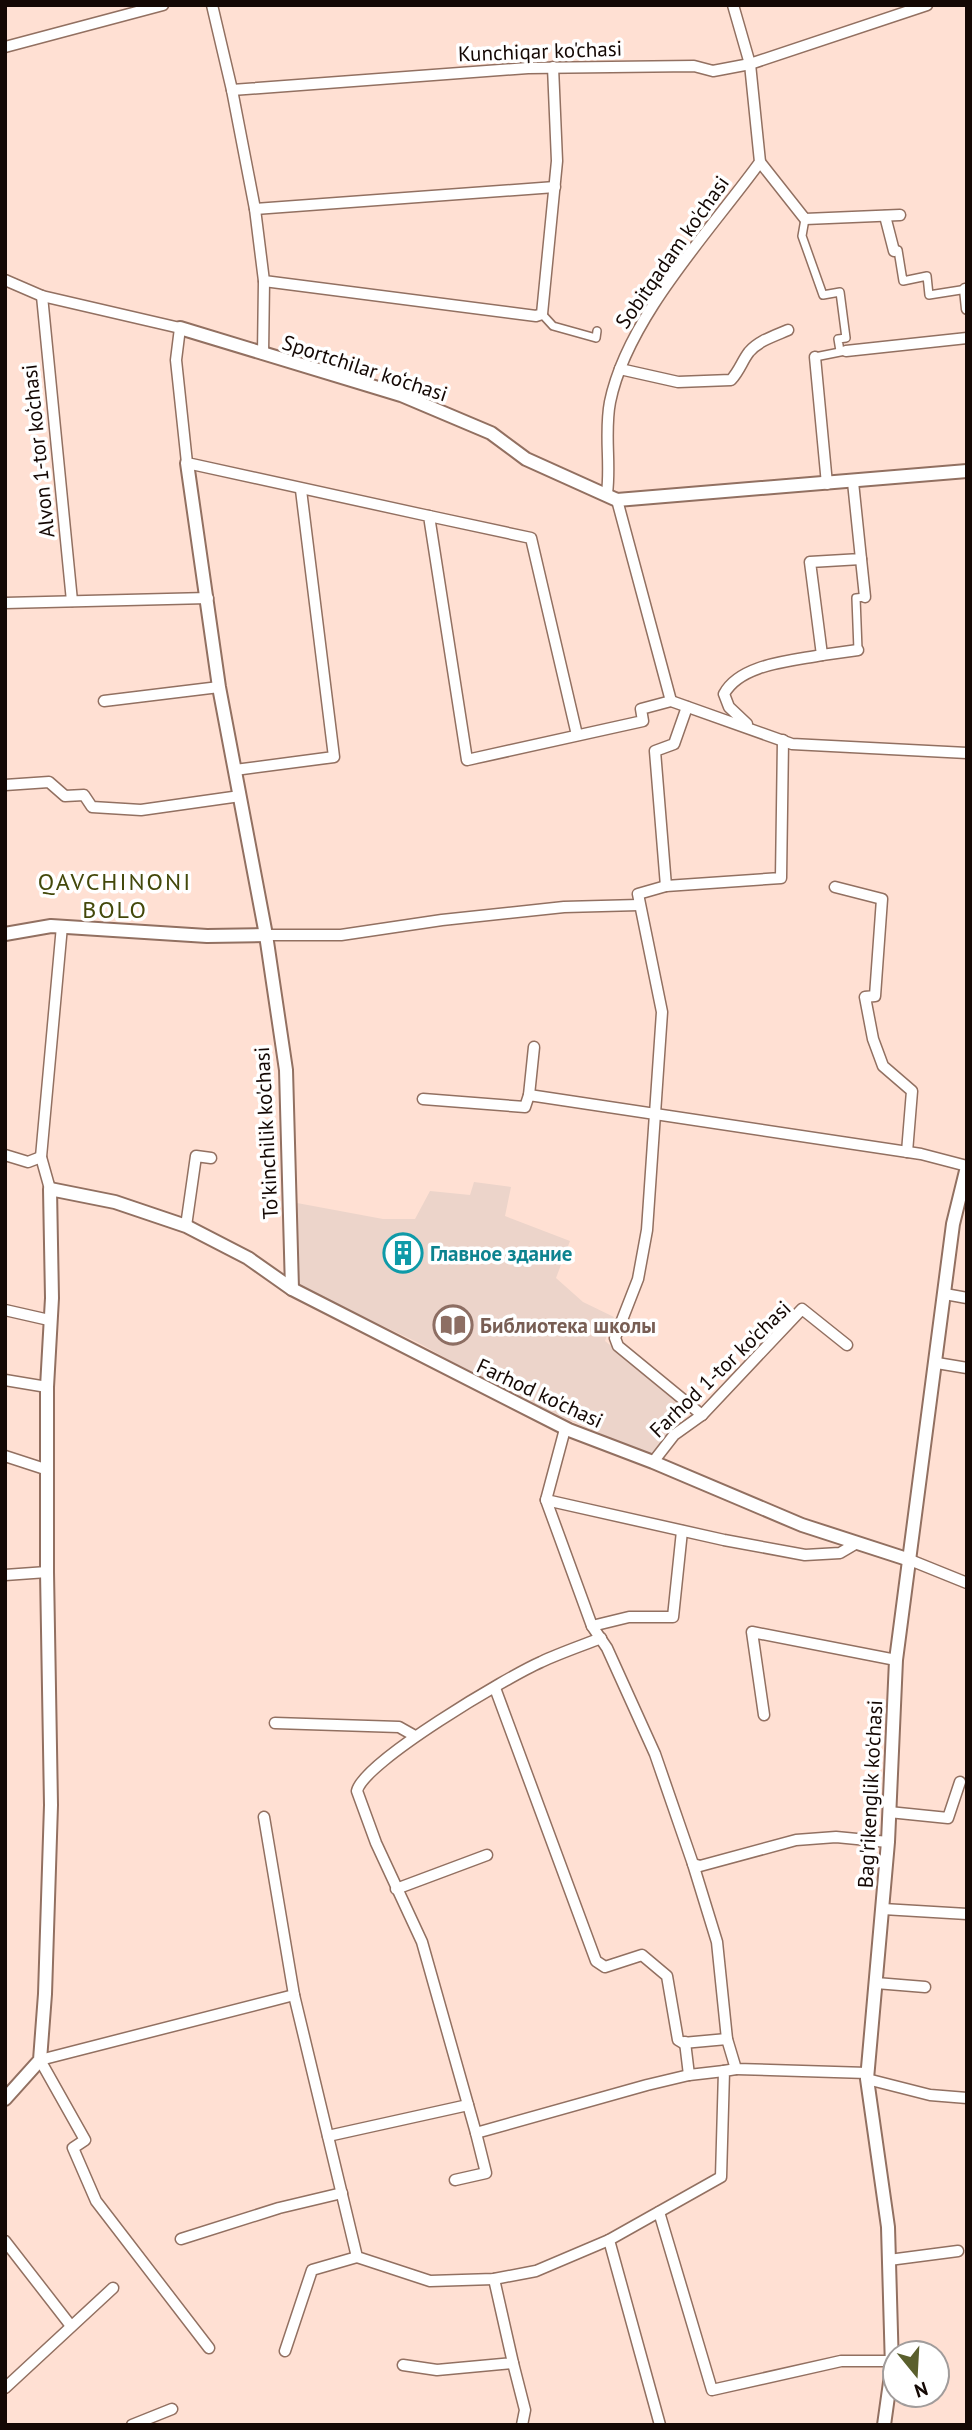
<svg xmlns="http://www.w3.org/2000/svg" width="972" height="2430" viewBox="0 0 972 2430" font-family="'PT Sans',sans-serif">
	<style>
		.education { fill: #ecd4ca }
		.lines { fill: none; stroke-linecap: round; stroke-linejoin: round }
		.pedestrian-casing { stroke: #927061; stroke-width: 10 }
		.minor-casing { stroke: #927061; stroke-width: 13 }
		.tertiary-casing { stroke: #927061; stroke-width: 16 }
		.secondary-casing { stroke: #927061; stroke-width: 16 }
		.pedestrian { stroke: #fff; stroke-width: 7 }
		.minor { stroke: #fff; stroke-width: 10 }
		.tertiary { stroke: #fff; stroke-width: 12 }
		.secondary { stroke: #fff; stroke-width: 12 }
		.labels { text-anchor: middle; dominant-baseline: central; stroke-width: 7; stroke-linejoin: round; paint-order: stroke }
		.street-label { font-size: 21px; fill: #140804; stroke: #fff }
		.culture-label { font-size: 21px; font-weight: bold; fill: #0d838f; stroke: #fff; text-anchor: start }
		.education-label { font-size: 21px; font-weight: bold; fill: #785e54; stroke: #fff; text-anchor: start }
		.quarter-label { font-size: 24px; letter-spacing: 2px; fill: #43480a; stroke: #fff }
	</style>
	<rect width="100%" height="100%" fill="#ffe0d3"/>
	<polygon class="education" points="474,1182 511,1187 505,1216 570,1241 556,1278 583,1302 614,1317 605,1341 690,1409 653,1456 516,1398 417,1342 295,1285 297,1203 383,1219 415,1219 430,1191 470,1195"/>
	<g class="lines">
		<g class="pedestrian-casing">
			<g id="pedestrian">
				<polyline points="805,219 802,236 823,295 840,292 846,338 838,339 840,351"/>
				<polyline points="894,251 898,250 903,281 927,276 929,295 967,289"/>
				<polyline points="542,314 553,326 596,338 597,331"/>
				<polyline points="815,357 845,351"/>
				<polyline points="858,650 856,598 865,597"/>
			</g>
		</g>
		<g class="minor-casing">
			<g id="minor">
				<polyline points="212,5 232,90 528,68 694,66 713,71 750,64 927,5"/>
				<polyline points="5,47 163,5"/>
				<polyline points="232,90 255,209 264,281 536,316 542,314 557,161 553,67"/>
				<polyline points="760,162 805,219 900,215"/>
				<polyline points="255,209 555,187"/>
				<polyline points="885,216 894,251"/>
				<polyline points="5,280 42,296 180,328 176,360 187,463 429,516 467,760 643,721 641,709 671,701 792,744 967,753"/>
				<polyline points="965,289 967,309"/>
				<polyline points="42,296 72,601"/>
				<polyline points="846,351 967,338"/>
				<polyline points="263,354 264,281"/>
				<polyline points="815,357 827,484"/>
				<path d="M620 369 678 382 731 380C740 370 742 361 749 352 758 341 774 336 788 330"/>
				<path d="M607 493C611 463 604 433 610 402 627 318 710 231 760 162L750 64 733 5"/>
				<polyline points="617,500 671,701"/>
				<polyline points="429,516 531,538 577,735"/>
				<polyline points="861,559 865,597"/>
				<polyline points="5,603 208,598"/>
				<polyline points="822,655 858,650"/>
				<polyline points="104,701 219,687"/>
				<path d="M747 724 729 707 724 694C740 664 791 661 822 655L810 562 861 559 853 482"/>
				<polyline points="235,770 334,757 301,490"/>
				<polyline points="5,785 49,782 65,796 84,795 92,807 141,810 240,796"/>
				<polyline points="666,886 655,751 674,744 687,707"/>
				<polyline points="835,887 882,899 875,996 865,997 873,1039 883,1066 912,1091 907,1152"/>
				<polyline points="266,935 341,935 442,920 564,907 639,905"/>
				<polyline points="529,1095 534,1047"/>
				<polyline points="423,1099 525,1107 529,1095 921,1154 967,1166"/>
				<polyline points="5,1155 28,1162 41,1157"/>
				<polyline points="50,1189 41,1157 62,926"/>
				<polyline points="186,1226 196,1156 211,1158"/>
				<polyline points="945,1294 967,1298"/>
				<polyline points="5,1310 49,1320"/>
				<polyline points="937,1363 967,1368"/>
				<polyline points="5,1380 47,1387"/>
				<polyline points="702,1415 618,1346 615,1338 638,1279 647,1230 662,1012 638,894 666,886 781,878 783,740"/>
				<polyline points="565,1429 546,1500 592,1626 607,1648 655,1754 693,1864 700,1866 796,1840 836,1837 888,1842"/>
				<polyline points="5,1456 48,1470"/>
				<polyline points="653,1462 674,1435 702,1415 802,1309 847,1345"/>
				<polyline points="546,1500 724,1540 805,1555 840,1553 857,1543"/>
				<polyline points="910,1560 967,1583"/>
				<polyline points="5,1575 47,1572"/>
				<polyline points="592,1626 629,1617 673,1617 682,1531"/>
				<path d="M601 1638C581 1646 560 1653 541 1662 509 1676 363 1762 357 1791L376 1843 422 1942 476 2133 647 2085 689 2075 724 2071"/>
				<polyline points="495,1688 596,1961 605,1967 642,1955 667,1976 678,2040 683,2043 727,2039"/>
				<polyline points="764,1715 752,1632 896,1660"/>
				<polyline points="275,1723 399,1727 415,1736"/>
				<polyline points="889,1812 948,1818 960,1782"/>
				<polyline points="264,1817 294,1995 357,2257 430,2281 494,2279 536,2271 609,2240"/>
				<polyline points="693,1864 717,1942 727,2039 736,2069 867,2073"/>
				<polyline points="396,1889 487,1855"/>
				<polyline points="883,1909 967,1914"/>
				<polyline points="876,1983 925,1987"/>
				<polyline points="685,2042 689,2075"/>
				<polyline points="867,2079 930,2095 967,2098"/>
				<polyline points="328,2136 468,2105"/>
				<polyline points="455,2180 486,2173 476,2133"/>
				<polyline points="659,2212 712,2390 841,2361 892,2361"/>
				<polyline points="181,2239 279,2208 342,2193"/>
				<polyline points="5,2241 71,2326"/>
				<polyline points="889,2260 958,2251"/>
				<polyline points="209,2348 96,2201 73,2148 85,2140 40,2060 294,1995"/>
				<polyline points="285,2351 312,2270 357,2257"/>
				<polyline points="513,2363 525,2410 522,2425"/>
				<polyline points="403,2365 437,2370 513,2363 494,2279"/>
				<polyline points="5,2388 113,2288"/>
				<polyline points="132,2425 172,2409"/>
				<polyline points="660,2425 609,2240 721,2177 724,2071 736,2069"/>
			</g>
		</g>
		<g class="tertiary-casing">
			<g id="tertiary">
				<polyline points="180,328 401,395 491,433 526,459 617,500 967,471"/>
				<polyline points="187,463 219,687 266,935 286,1070 292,1289"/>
				<polyline points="5,934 51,926 207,936 266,935"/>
				<polyline points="5,2099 40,2060 45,1994 51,1805 47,1572 47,1387 52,1298 50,1189 115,1202 186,1226 248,1258 292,1289 569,1430 653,1462 802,1525 910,1560"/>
			</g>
		</g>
		<g class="secondary-casing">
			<polyline id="secondary" points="884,2425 892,2368 888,2227 867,2079 888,1842 896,1660 953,1224 967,1167"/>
		</g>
		<use href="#pedestrian" class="pedestrian"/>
		<use href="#minor" class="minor"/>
		<use href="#tertiary" class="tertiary"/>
		<use href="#secondary" class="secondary"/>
	</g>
	<defs>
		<g id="building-ring" transform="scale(2.0125)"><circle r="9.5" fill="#fff" stroke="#0f9aa8" stroke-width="1.5"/><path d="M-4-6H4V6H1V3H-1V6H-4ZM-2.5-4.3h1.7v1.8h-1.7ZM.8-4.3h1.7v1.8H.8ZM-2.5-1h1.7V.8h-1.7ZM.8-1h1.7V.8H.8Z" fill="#0f9aa8"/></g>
		<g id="library-ring" transform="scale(2.0125)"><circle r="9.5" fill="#fff" stroke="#8d6e63" stroke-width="1.5"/><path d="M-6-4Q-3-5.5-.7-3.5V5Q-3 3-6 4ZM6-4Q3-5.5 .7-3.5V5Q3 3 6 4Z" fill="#8d6e63"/></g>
	</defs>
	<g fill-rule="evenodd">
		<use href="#building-ring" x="403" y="1253"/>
		<use href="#library-ring" x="453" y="1325"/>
	</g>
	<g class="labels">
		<g class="street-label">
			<text transform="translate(540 51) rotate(-2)">Kunchiqar ko'chasi</text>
			<text transform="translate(672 252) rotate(-55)">Sobitqadam ko'chasi</text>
			<text transform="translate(365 368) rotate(18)">Sportchilar ko‘chasi</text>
			<text transform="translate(38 451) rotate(-96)">Alvon 1-tor ko‘chasi</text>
			<text transform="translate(266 1133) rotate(-93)">To'kinchilik ko'chasi</text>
			<text transform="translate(720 1369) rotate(-44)">Farhod 1-tor ko'chasi</text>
			<text transform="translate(540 1393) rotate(25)">Farhod ko'chasi</text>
			<text transform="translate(870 1794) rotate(-87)">Bag'rikenglik ko'chasi</text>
		</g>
		<g class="culture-label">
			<text x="430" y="1253">Главное здание</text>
		</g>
		<g class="education-label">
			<text x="480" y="1325">Библиотека школы</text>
		</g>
		<g class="quarter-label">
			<text x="115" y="881">QAVCHINONI<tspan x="115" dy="28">BOLO</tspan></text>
		</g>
	</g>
	<rect width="972" height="2430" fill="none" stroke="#140804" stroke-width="14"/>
	<g transform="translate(916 2374) rotate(162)"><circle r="33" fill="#ffffff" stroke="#a19c9b" stroke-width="2"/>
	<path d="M0-5L12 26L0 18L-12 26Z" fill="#5a5f2d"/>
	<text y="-10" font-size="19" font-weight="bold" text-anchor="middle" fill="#140804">N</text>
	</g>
</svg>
